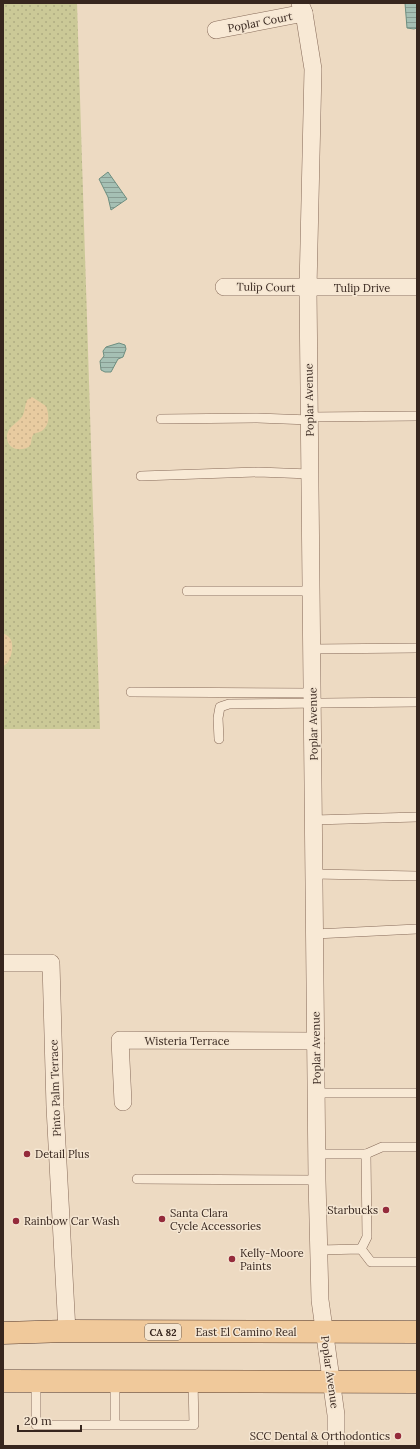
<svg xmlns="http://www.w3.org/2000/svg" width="420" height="1449" viewBox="0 0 420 1449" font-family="Lora,serif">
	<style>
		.grass { fill: url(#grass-dots) }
		.sand { fill: url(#sand-dots) }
		.water { fill: url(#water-rules); stroke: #6c8e80 }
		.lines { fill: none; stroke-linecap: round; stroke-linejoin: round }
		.service-casing { stroke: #876b5a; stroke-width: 10 }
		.minor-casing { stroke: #876b5a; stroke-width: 18 }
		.primary-casing { stroke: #543a2e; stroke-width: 23 }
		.service { stroke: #f8e9d5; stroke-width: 9 }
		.minor { stroke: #f8e9d5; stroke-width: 17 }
		.primary { stroke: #f0c99b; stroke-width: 22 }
		.poi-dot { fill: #942b3b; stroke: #f5e6d2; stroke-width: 1.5 }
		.labels { text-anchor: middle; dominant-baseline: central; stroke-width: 3; stroke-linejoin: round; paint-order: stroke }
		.shield { fill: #f5e6d2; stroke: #706054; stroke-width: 1 }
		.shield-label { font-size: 10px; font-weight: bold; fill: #37261e }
		.street-label { font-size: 11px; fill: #37261e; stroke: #f5e6d2 }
		.poi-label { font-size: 11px; fill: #37261e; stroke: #f5e6d2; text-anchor: start }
	</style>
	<defs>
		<pattern id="grass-dots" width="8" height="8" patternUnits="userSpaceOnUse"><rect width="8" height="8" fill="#cbc997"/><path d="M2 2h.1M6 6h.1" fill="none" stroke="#afac82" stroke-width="1.8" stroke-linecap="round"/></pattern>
		<pattern id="sand-dots" width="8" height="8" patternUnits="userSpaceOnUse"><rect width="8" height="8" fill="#e8cba0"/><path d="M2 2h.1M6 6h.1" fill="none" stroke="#c8ae89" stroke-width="1.8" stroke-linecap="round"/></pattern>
		<pattern id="water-rules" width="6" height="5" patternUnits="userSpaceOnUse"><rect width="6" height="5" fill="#a5c0b4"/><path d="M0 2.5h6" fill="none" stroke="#879c92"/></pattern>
	</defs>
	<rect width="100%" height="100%" fill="#eddac2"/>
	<polygon class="grass" points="3,3 77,3 100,729 3,729"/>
	<g class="sand">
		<path d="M32 397 46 406C49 414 50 424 43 430 40 433 36 432 34 434 31 436 32 442 30 446 21 452 7 450 7 437 7 426 19 423 23 415 25 410 25 405 27 400Z"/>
		<path d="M3 633C6 635 9 636 11 640 14 647 11 664 3 666Z"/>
	</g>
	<g class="water">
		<polygon points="405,3 417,3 417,28 414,29 407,28"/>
		<polygon points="108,172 127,199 111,210 108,197 99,179"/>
		<polygon points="119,343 125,345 126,349 123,357 118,359 111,372 105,372 101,370 100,361 104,356 103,351 106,347"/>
	</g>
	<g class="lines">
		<g class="service-casing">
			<g id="service">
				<polyline points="309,417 417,416"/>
				<polyline points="161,419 257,418 310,420"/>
				<polyline points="141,476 258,472 310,474"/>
				<polyline points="187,591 311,591"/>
				<polyline points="312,649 417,648"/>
				<polyline points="131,692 312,693"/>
				<polyline points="219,739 218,718 220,707 229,704 417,702"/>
				<polyline points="314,820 417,817"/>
				<polyline points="314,874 417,876"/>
				<polyline points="315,934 417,929"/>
				<polyline points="316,1093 417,1093"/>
				<polyline points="317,1154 366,1154 382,1147 417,1147"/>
				<polyline points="137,1179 317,1180"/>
				<polyline points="361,1249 367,1237 366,1154"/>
				<polyline points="319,1250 361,1249 371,1262 417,1262"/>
				<polyline points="36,1381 36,1425 194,1425 193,1381"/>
				<polyline points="115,1424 115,1381"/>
			</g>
		</g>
		<g class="minor-casing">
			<g id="minor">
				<polyline points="300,3 304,13 313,69 308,288 317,1180 320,1300 336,1415 336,1446"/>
				<polyline points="216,30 304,13"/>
				<polyline points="224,287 417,287"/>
				<polyline points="3,963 51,963 55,1107 67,1331"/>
				<polyline points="123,1102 120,1040 316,1041"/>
			</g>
		</g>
		<g class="primary-casing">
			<g id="primary">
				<polyline points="3,1333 67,1331 417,1332"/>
				<polyline points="3,1381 417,1382"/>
			</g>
		</g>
		<use href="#service" class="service"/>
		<use href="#minor" class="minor"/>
		<use href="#primary" class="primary"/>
	</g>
	<g class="poi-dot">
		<circle cx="27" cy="1154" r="4"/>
		<circle cx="386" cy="1210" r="4"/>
		<circle cx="162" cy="1219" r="4"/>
		<circle cx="16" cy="1221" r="4"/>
		<circle cx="232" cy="1259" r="4"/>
		<circle cx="398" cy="1436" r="4"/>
	</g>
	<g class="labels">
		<rect class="shield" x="145" y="1324" width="36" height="16" rx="3"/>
		<g class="shield-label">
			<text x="163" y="1332">CA 82</text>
		</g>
		<g class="street-label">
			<text transform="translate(260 22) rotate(-11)">Poplar Court</text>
			<text transform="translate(266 287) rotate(1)">Tulip Court</text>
			<text x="362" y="288">Tulip Drive</text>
			<text transform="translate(309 400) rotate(-91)">Poplar Avenue</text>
			<text transform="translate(313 724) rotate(-91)">Poplar Avenue</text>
			<text x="187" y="1041">Wisteria Terrace</text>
			<text transform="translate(316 1048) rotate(-91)">Poplar Avenue</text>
			<text transform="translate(55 1088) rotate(-92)">Pinto Palm Terrace</text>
			<text x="246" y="1332">East El Camino Real</text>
			<text transform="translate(330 1372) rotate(82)">Poplar Avenue</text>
		</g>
		<g class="poi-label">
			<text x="35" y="1154">Detail Plus</text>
			<text x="378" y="1210" text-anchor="end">Starbucks</text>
			<text x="170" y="1213">Santa Clara<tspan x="170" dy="13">Cycle Accessories</tspan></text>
			<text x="24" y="1221">Rainbow Car Wash</text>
			<text x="240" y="1253">Kelly-Moore<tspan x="240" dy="13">Paints</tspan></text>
			<text x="390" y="1436" text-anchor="end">SCC Dental &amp; Orthodontics</text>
		</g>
	</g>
	<rect width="420" height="1449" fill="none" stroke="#37261e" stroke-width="8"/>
	<path d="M18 1425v6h63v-6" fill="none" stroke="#37261e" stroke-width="2"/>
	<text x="24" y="1425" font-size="12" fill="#37261e" stroke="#f5e6d2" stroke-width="3" paint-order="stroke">20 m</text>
</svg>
